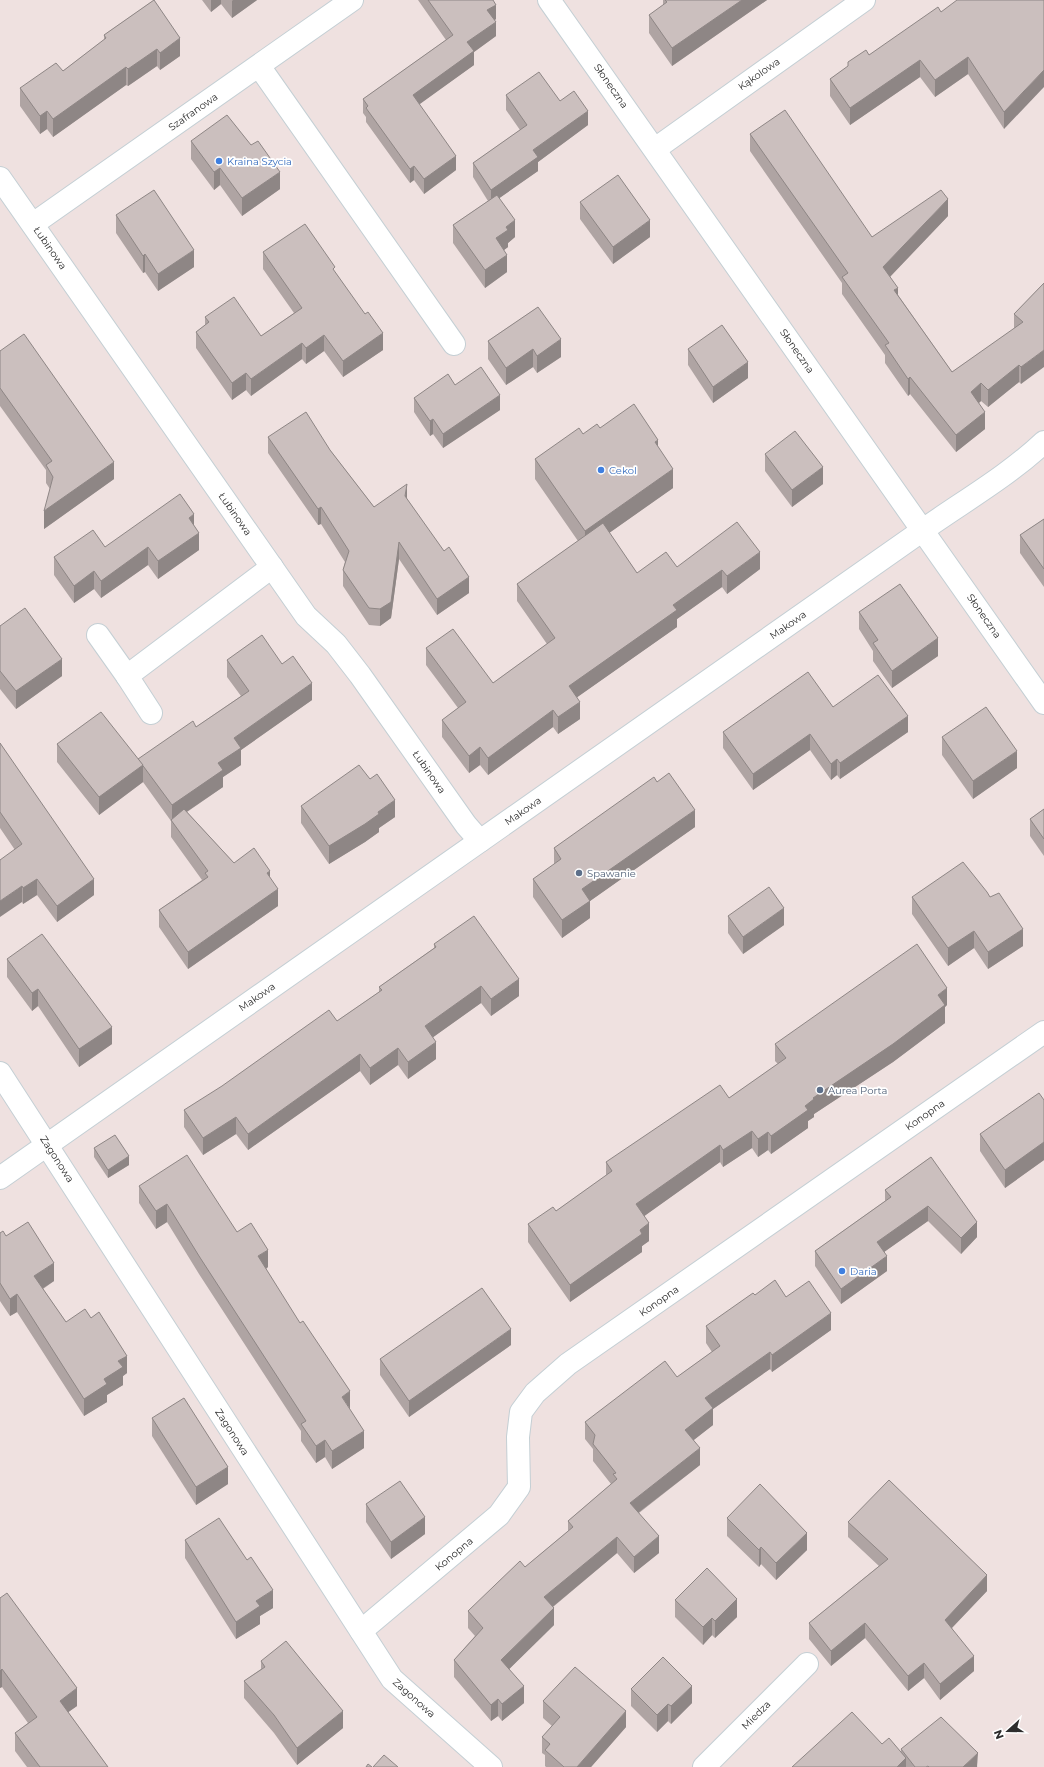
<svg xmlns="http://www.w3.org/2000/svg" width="1044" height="1767" viewBox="0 0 1044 1767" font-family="Montserrat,sans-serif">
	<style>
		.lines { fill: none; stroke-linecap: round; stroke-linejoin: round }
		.street-casing { stroke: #c4cfd4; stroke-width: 24 }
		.street { stroke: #fff; stroke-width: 22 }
		.wall { fill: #afa4a3 }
		.shaded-wall { fill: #8e8685 }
		.building { fill: #cbbfbe; stroke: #8e8685 }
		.shop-dot { fill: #3f7fe0; stroke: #fff; stroke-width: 1.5 }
		.service-dot { fill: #5c6f8a; stroke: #fff; stroke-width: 1.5 }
		.labels { text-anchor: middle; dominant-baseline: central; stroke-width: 3.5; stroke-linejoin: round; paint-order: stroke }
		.street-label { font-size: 10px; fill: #2d2d2d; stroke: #fff }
		.shop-label { font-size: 10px; fill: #366cbe; stroke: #fff; text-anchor: start }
		.service-label { font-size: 10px; fill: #4e5e75; stroke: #fff; text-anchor: start }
	</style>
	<rect width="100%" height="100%" fill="#efe1e0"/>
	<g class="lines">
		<g class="street-casing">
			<g id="street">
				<polyline points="549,0 1044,703"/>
				<polyline points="259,66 454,344"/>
				<polyline points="655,149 864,0"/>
				<polyline points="0,178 306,616 336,644 360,675 466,825 480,841"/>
				<polyline points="33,224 352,0"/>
				<polyline points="98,635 127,676"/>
				<polyline points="151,713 127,676 272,567"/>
				<polyline points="0,1073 392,1679 491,1767"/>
				<path d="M0 1178 923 530C964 501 1008 476 1044 442"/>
				<polyline points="361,1631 499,1515 519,1487 518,1437 521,1412 535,1393 568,1364 1044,1032"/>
				<polyline points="704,1767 807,1664"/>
			</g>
		</g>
		<use href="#street" class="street"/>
	</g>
	<g class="wall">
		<polygon points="154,0 180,56 160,70 157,66 128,86 126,85 53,137 47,129 40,134 20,106 20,88 63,71 104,40 104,35"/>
		<polygon points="202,0 257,0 232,18 221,4 211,12"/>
		<polygon points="418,0 493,0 496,19 495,20 496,36 474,52 474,65 419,104 456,170 424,194 414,180 410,183 366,122 366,117 363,113 363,99 446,40"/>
		<polygon points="663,0 767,0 672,66 649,33 649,15 663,6"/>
		<polygon points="1044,0 1004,129 968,74 935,97 920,77 850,125 830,96 830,79 848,67 848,62 869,55 941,12"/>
		<polygon points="506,95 560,101 588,125 538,162 538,171 499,198 515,237 508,243 508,247 504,250 507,272 485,288 453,243 453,225 488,201 473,177 473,163 520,130 506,110"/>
		<polygon points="750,134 872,237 948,216 890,277 898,295 952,372 1014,329 1014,314 1044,283 1021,384 1019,382 988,407 981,401 979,403 985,429 956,452 910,394 908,396 885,363 885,355 842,294 842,283 750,151"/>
		<polygon points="191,141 280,189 242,216 220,185 214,190 191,159"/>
		<polygon points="580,202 650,237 613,264 580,219"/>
		<polygon points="116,215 194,267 158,291 145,272 143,273 116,233"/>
		<polygon points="263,252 335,272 383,350 343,377 324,351 306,364 302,359 251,396 246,390 232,400 196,348 196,332 205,325 205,317 261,336 294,313 263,269"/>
		<polygon points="538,307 561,357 537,373 533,367 506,385 488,359 488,341"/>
		<polygon points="688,349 748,378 713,403 688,365"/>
		<polygon points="0,351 114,479 44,529 50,489 46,483 46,470 0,406"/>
		<polygon points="455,385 500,410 443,448 433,434 430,436 414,412 414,398"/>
		<polygon points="600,428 658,448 673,488 609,533 637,573 677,567 760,569 727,594 722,587 677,619 677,627 577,697 580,719 558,734 553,727 488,775 480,765 469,773 442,737 442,720 458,708 426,665 426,648 493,683 547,644 517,601 517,584 578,541 535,479 535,459 583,434"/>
		<polygon points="268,437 330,450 374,507 407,499 469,593 437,615 399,559 391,618 380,626 369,625 343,586 343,570 345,562 321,524 318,525 268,453"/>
		<polygon points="765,454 823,484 792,507 765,471"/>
		<polygon points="1044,519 1044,587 1020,553 1020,535"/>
		<polygon points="194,527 199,550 158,579 148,565 101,598 94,589 74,603 54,575 54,557 105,547"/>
		<polygon points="859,612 938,656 892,688 873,661 873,651 859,629"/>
		<polygon points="0,626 62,676 16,709 0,689"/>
		<polygon points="227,660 282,664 312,700 241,750 241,765 223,777 223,787 187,812 234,863 270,878 278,906 188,969 159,927 159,910 202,880 171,837 171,821 143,782 99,815 57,762 57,744 138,759 196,727 241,696 227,677"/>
		<polygon points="833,707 908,732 840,779 837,775 831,780 810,750 753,790 723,748 723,732"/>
		<polygon points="942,737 1017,768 973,799 942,755"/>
		<polygon points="0,743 94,895 57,922 37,895 23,904 22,902 15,850 0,828"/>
		<polygon points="657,782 695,827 590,901 590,918 562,938 533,897 533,879 554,865 554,848"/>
		<polygon points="301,806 395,817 379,828 379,832 365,842 329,864 301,823"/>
		<polygon points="1044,809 1044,856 1030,836 1030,819"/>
		<polygon points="912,897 990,897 1023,946 988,969 974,948 948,966 912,914"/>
		<polygon points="728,916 784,925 743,954 728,933"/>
		<polygon points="434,944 519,996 491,1016 481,1003 433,1037 436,1059 408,1079 398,1065 370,1085 360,1071 248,1150 236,1134 203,1155 184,1127 184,1110 337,1021 379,992 379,987 434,948"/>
		<polygon points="7,959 112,1044 79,1067 38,1006 32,1011 7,977"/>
		<polygon points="947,1005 945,1007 945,1023 893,1062 814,1114 814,1117 808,1121 808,1128 771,1154 768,1150 758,1157 752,1148 723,1167 720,1162 644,1216 649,1241 642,1246 642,1252 570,1302 528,1242 528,1224 556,1211 606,1176 606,1162 729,1098 778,1064 775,1061 775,1044"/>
		<polygon points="1044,1100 1044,1160 1005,1188 980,1151 980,1134"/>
		<polygon points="94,1148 129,1165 108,1178 94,1157"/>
		<polygon points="931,1157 977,1237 961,1254 928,1221 884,1252 887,1271 841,1304 815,1266 815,1251 885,1201 885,1190"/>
		<polygon points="139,1186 237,1232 268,1267 266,1269 349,1409 364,1448 332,1469 325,1457 316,1463 301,1441 301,1431 199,1274 167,1222 156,1229 139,1203"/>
		<polygon points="0,1233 6,1236 54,1281 43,1289 66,1322 127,1373 123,1376 123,1385 107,1395 107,1402 84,1416 17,1312 10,1316 0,1301"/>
		<polygon points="755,1295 786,1297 831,1330 772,1372 770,1369 713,1409 713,1425 693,1440 700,1465 639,1513 659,1553 634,1573 617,1553 553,1607 554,1625 509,1669 524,1703 502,1721 498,1716 491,1721 454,1677 454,1660 475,1636 468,1628 468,1611 525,1567 568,1531 568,1521 611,1484 593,1461 593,1449 585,1439 585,1422 677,1377 712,1352 706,1343 706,1326"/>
		<polygon points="511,1345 409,1417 380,1375 380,1359"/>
		<polygon points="152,1418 228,1484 196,1505 152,1436"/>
		<polygon points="366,1504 425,1534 391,1559 366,1522"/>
		<polygon points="727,1518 807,1550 776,1580 761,1564 759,1567 727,1536"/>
		<polygon points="848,1522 987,1591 952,1628 974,1671 940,1700 924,1678 908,1691 865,1638 831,1666 809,1639 809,1623 879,1566 848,1537"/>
		<polygon points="185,1540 247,1560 273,1608 260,1616 260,1624 236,1639 185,1558"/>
		<polygon points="0,1598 77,1706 68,1712 108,1767 27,1767 15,1751 15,1733 28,1723 2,1687 0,1688"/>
		<polygon points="675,1600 737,1617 715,1638 712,1635 703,1645 675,1617"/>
		<polygon points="261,1661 343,1728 297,1765 274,1733 244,1698 244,1681 261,1669"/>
		<polygon points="631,1689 692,1703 671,1724 668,1721 657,1732 631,1706"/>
		<polygon points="543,1701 626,1727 591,1767 546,1767 545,1766 545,1755 542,1753 542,1737 552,1726 543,1718"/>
		<polygon points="901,1749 978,1767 792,1767 901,1752"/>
	</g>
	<g class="shaded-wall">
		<polygon points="211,0 221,0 221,4 211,12"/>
		<polygon points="233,0 257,0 232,18 232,1"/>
		<polygon points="742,0 767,0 672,66 672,48"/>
		<polygon points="496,5 496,19 487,25 487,10"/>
		<polygon points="496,22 496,36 474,52 474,65 413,109 413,95 467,42"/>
		<polygon points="180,38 180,56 160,70 160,53"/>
		<polygon points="157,49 157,66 128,86 128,69"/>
		<polygon points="968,57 968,74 935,97 935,80"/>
		<polygon points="920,60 920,77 850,125 850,108"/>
		<polygon points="126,67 126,85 53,137 53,119"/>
		<polygon points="1044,70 1044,87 1004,129 1004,112"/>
		<polygon points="47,111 47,129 40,134 40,116"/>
		<polygon points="588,111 588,125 538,162 538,171 491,204 491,190 533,150"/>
		<polygon points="456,156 456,170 424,194 424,179"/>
		<polygon points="414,166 414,180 410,183 410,169"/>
		<polygon points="220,168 220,185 214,190 214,172"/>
		<polygon points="280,172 280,189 242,216 242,198"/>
		<polygon points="948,199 948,216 883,284 883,267"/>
		<polygon points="515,220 515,237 508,243 508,247 496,256 496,238 506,227"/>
		<polygon points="650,220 650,237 613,264 613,247"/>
		<polygon points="194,250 194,267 158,291 158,274"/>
		<polygon points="145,254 145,272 143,273 143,256"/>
		<polygon points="507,255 507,272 485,288 485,270"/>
		<polygon points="898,288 898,305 894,290"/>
		<polygon points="383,333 383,350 343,377 343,361"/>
		<polygon points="324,335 324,351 306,364 306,348"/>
		<polygon points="561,339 561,357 537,373 537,356"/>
		<polygon points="302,343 302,359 251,396 251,379"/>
		<polygon points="533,349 533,367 506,385 506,368"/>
		<polygon points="1044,350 1044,367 1021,384 1021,367"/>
		<polygon points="748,362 748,378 713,403 713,387"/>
		<polygon points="1019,365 1019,382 988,407 988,390"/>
		<polygon points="246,373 246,390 232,400 232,383"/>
		<polygon points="910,377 910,394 908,396 908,379"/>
		<polygon points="981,383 981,401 971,410 971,392"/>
		<polygon points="500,395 500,410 443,448 443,434"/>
		<polygon points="985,412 985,429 956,452 956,435"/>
		<polygon points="433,419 433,434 430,436 430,421"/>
		<polygon points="658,440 658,459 655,442"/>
		<polygon points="114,462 114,479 44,529 44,511"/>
		<polygon points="823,467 823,484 792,507 792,490"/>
		<polygon points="673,469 673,488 585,550 585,531"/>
		<polygon points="407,484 407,500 405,496"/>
		<polygon points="321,507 321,524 318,525 318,509"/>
		<polygon points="194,514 194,532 189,518"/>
		<polygon points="199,533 199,550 158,579 158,561"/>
		<polygon points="399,542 399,559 391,618 380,626 380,609"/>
		<polygon points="148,547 148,565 101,598 101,581"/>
		<polygon points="760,552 760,569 727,594 727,576"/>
		<polygon points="722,570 722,587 677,619 677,627 569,703 569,686 673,605"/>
		<polygon points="94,571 94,589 74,603 74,586"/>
		<polygon points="469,577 469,593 437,615 437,599"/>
		<polygon points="938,638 938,656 892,688 892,671"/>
		<polygon points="62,659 62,676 16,709 16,691"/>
		<polygon points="312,683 312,700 241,750 241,765 223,777 223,787 173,821 172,821 172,805 218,763 234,738"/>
		<polygon points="580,702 580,719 558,734 558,717"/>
		<polygon points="553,710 553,727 488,775 488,758"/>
		<polygon points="908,716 908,732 840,779 840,763"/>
		<polygon points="810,734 810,750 753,790 753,774"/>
		<polygon points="480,747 480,765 469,773 469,756"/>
		<polygon points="1017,751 1017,768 973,799 973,781"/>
		<polygon points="837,759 837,775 831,780 831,764"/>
		<polygon points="143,765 143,782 99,815 99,797"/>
		<polygon points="395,800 395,817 379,828 379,832 365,842 329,864 329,846"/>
		<polygon points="695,810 695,827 590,901 590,918 562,938 562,920 582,889"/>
		<polygon points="270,871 270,888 267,873"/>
		<polygon points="37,879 37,895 23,904 23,888"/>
		<polygon points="94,879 94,895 57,922 57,906"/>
		<polygon points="22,886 22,902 0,917 0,901"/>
		<polygon points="278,889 278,906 188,969 188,952"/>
		<polygon points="784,908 784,925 743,954 743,937"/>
		<polygon points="1023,929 1023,946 988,969 988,952"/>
		<polygon points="974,931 974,948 948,966 948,948"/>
		<polygon points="519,979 519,996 491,1016 491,999"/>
		<polygon points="481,986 481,1003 425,1043 425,1026"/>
		<polygon points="947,988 947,1005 945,1007 945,1023 893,1062 814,1114 814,1117 808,1121 808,1128 771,1154 771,1136 805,1106 813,1098 938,995"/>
		<polygon points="38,989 38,1006 32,1011 32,993"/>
		<polygon points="112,1027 112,1044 79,1067 79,1049"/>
		<polygon points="436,1042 436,1059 408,1079 408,1062"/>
		<polygon points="398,1048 398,1065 370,1085 370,1068"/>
		<polygon points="360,1054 360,1071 248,1150 248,1134"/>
		<polygon points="236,1117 236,1134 203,1155 203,1138"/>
		<polygon points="752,1131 752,1148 723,1167 723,1150"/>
		<polygon points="768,1132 768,1150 758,1157 758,1139"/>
		<polygon points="1044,1142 1044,1160 1005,1188 1005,1170"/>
		<polygon points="720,1145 720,1162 636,1222 636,1204"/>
		<polygon points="129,1156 129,1165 108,1178 108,1170"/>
		<polygon points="167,1204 167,1222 156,1229 156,1211"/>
		<polygon points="928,1206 928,1221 877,1257 877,1242"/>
		<polygon points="977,1222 977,1237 961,1254 961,1238"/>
		<polygon points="649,1223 649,1241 642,1246 642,1252 570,1302 570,1285"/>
		<polygon points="268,1250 268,1267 258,1274 258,1256"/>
		<polygon points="887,1256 887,1271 841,1304 841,1289"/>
		<polygon points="54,1263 54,1281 34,1294 34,1276"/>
		<polygon points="17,1294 17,1312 10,1316 10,1299"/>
		<polygon points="831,1313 831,1330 772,1372 772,1355"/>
		<polygon points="511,1329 511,1345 409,1417 409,1401"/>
		<polygon points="770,1352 770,1369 713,1409 713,1425 685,1447 685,1430 705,1398"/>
		<polygon points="127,1356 127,1373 123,1376 123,1385 107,1395 107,1402 84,1416 84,1399 104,1379 118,1361"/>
		<polygon points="350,1391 350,1409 342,1397"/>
		<polygon points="364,1431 364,1448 332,1469 332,1451"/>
		<polygon points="325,1440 325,1457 316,1463 316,1446"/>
		<polygon points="700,1448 700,1465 630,1519 630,1503"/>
		<polygon points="228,1467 228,1484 196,1505 196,1487"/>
		<polygon points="425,1517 425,1534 391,1559 391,1542"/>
		<polygon points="807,1533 807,1550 776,1580 776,1563"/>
		<polygon points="659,1536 659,1553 634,1573 634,1557"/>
		<polygon points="617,1537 617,1553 544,1614 544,1597"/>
		<polygon points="761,1547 761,1564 759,1567 759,1550"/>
		<polygon points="987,1575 987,1591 945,1635 945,1620"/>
		<polygon points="273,1590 273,1608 260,1616 260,1624 236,1639 236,1622 256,1601"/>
		<polygon points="737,1599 737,1617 715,1638 715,1621"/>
		<polygon points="554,1608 554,1625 501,1677 501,1660"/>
		<polygon points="712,1618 712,1635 703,1645 703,1627"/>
		<polygon points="865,1623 865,1638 831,1666 831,1651"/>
		<polygon points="974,1656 974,1671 940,1700 940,1684"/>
		<polygon points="924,1663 924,1678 908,1691 908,1676"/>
		<polygon points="2,1669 2,1687 0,1688 0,1671"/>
		<polygon points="524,1686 524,1703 502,1721 502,1704"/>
		<polygon points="692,1686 692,1703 671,1724 671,1706"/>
		<polygon points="77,1688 77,1706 60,1718 60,1701"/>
		<polygon points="498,1699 498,1716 491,1721 491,1705"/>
		<polygon points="668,1704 668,1721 657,1732 657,1715"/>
		<polygon points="343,1711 343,1728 297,1765 297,1748"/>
		<polygon points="626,1711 626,1727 591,1767 577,1767"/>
		<polygon points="978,1753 977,1767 963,1767"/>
		<polygon points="906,1758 906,1767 897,1767"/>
	</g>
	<g class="building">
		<polygon points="154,0 180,38 160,53 157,49 128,69 126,67 53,119 47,111 40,116 20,88 56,63 63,71 106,38 104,35"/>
		<polygon points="428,0 493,0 496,5 487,10 496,22 467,42 474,51 413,95 456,156 424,179 414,166 410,169 366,108 368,106 363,99 453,35"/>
		<polygon points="665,0 742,0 672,48 649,15 667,2"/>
		<polygon points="957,0 1044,0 1044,70 1004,112 968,57 935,80 920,60 850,108 830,79 848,66 848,62 866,50 869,55 938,7 941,12"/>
		<polygon points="539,72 560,101 574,91 588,111 533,150 538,157 491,190 473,163 527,125 506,95"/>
		<polygon points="785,110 872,237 941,190 948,199 883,267 898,288 894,290 952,372 1023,322 1014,314 1044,283 1044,350 1021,367 1019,365 988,390 981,383 971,392 985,412 956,435 910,377 908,379 885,345 889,343 842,277 848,273 750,134"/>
		<polygon points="227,115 251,145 258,141 280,172 242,198 220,168 214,172 191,141"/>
		<polygon points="618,175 650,220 613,247 580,202"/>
		<polygon points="154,190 194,250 158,274 145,254 143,256 116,215"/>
		<polygon points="497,195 515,220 506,227 508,230 496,238 507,255 485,270 453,225"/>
		<polygon points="305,224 335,267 333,269 365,314 368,312 383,333 343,361 324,335 306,348 302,343 251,379 246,373 232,383 196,332 209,322 205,317 234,297 261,336 302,308 263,252"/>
		<polygon points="538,307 561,339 537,356 533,349 506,368 488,341"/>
		<polygon points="722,325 748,362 713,387 688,349"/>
		<polygon points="24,334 114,462 44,511 53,477 46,465 52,461 0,388 0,351"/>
		<polygon points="481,367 500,395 443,434 433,419 430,421 414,398 448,374 455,385"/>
		<polygon points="634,404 658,440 655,442 673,469 585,531 535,459 579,428 583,434 597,424 600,428"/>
		<polygon points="306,412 330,450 374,507 407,484 405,496 444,551 449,547 469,577 437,599 399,542 391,602 380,609 369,608 343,570 349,551 321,507 318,509 268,437"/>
		<polygon points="795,431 823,467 792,490 765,454"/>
		<polygon points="180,494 194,514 189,518 199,533 158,561 148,547 101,581 94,571 74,586 54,557 93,530 105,547"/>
		<polygon points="1044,519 1044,569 1020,535"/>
		<polygon points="737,522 760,552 727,576 722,570 673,605 677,610 569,686 580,702 558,717 553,710 488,758 480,747 469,756 442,720 466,702 426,648 453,629 493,683 555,638 517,584 603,523 637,573 666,552 677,567"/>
		<polygon points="900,584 938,638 892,671 873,643 878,640 859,612"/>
		<polygon points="25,608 62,659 16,691 0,671 0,626"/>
		<polygon points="262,635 282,664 293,656 312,683 234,738 241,748 218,763 223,770 172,805 138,759 193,721 196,727 249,691 227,660"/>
		<polygon points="808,672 833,707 878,675 908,716 840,763 837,759 831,764 810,734 753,774 723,732"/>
		<polygon points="986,707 1017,751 973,781 942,737"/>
		<polygon points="101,712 143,765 99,797 57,744"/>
		<polygon points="0,743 94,879 57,906 37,879 23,888 22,886 0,901 0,860 22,844 0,812"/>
		<polygon points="359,765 370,779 377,774 395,800 378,812 379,814 365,824 329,846 301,806"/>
		<polygon points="669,773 695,810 582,889 590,901 562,920 533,879 561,859 554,848 654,777 657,782"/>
		<polygon points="184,809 234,863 254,848 270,871 267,873 278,889 188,952 159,910 208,877 205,873 208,871 171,820"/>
		<polygon points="1044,809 1044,839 1030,819"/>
		<polygon points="963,862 987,892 990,897 999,893 1023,929 988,952 974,931 948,948 912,897"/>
		<polygon points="769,887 784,908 743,937 728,916"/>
		<polygon points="474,916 519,979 491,999 481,986 425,1026 436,1042 408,1062 398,1048 370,1068 360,1054 248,1134 236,1117 203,1138 184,1110 222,1086 329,1010 337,1021 382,990 379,987 436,947 434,944"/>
		<polygon points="42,934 112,1027 79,1049 38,989 32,993 7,959"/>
		<polygon points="917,944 947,988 938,995 945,1005 893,1044 813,1098 814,1099 805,1106 808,1110 771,1136 768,1132 758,1139 752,1131 723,1150 720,1145 636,1204 649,1223 640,1230 642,1234 570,1285 528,1224 553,1207 556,1211 612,1171 606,1162 720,1085 729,1098 786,1058 775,1044"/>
		<polygon points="1039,1093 1044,1100 1044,1142 1005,1170 980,1134"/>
		<polygon points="115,1135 129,1156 108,1170 94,1148"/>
		<polygon points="187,1155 237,1232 251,1223 268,1250 258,1256 300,1323 303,1321 350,1391 342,1397 364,1431 332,1451 325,1440 316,1446 301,1424 306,1421 199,1256 167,1204 156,1211 139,1186"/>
		<polygon points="931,1157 977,1222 961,1238 928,1206 877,1242 887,1256 841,1289 815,1251 891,1197 885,1190"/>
		<polygon points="28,1222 54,1263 34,1276 66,1322 85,1309 91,1318 99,1312 127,1356 118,1361 123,1367 104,1379 107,1384 84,1399 17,1294 10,1299 0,1283 0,1233 3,1231 6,1236"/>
		<polygon points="775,1280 786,1297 809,1281 831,1313 772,1355 770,1352 705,1398 713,1408 685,1430 700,1448 630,1503 659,1536 634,1557 617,1537 544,1597 554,1608 501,1660 524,1686 502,1704 498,1699 491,1705 454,1660 483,1628 468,1611 520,1561 525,1567 573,1527 568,1521 617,1479 613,1474 616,1473 593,1444 595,1435 585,1422 665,1361 677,1377 720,1346 706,1326 753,1293 755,1295"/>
		<polygon points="482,1288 511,1329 409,1401 380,1359"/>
		<polygon points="184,1398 228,1467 196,1487 152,1418"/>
		<polygon points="889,1480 987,1575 945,1620 974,1656 940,1684 924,1663 908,1676 865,1623 831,1651 809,1623 888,1559 848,1522"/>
		<polygon points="400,1481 425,1517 391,1542 366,1504"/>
		<polygon points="760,1484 807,1533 776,1563 761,1547 759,1550 727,1518"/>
		<polygon points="219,1518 247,1560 251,1557 273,1590 256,1601 260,1606 236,1622 185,1540"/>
		<polygon points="707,1568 737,1599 715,1621 712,1618 703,1627 675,1600"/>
		<polygon points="7,1593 77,1688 60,1701 108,1767 40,1767 15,1733 37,1717 2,1669 0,1671 0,1598"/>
		<polygon points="286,1641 343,1711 297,1748 274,1715 244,1681 265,1667 261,1661"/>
		<polygon points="663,1657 692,1686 671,1706 668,1704 657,1715 631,1689"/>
		<polygon points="575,1667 626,1711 577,1767 564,1767 545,1750 550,1744 542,1737 560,1717 543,1701"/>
		<polygon points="852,1712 882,1744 889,1738 906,1758 897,1767 792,1767"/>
		<polygon points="941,1717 978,1753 963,1767 929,1767 928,1766 926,1767 915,1767 901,1749"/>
		<polygon points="384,1755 398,1767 373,1767"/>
		<polygon points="368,1764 372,1767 366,1767"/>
	</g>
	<g class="shop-dot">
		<circle cx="219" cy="161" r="4"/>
		<circle cx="601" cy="470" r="4"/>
		<circle cx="842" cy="1271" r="4"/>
	</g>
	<g class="service-dot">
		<circle cx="579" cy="873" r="4"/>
		<circle cx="820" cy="1090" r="4"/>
	</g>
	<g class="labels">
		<g class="street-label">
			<text transform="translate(759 74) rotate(-35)">Kąkolowa</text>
			<text transform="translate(611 86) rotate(55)">Słoneczna</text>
			<text transform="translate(193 112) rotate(-35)">Szafranowa</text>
			<text transform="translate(50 248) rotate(55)">Łubinowa</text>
			<text transform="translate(797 351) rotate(55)">Słoneczna</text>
			<text transform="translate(235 514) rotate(55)">Łubinowa</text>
			<text transform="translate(984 616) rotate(55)">Słoneczna</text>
			<text transform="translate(788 625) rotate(-35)">Makowa</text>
			<text transform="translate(429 772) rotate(55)">Łubinowa</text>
			<text transform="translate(523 811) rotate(-35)">Makowa</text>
			<text transform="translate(257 997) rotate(-35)">Makowa</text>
			<text transform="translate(925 1115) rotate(-35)">Konopna</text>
			<text transform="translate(57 1159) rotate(57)">Zagonowa</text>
			<text transform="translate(659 1301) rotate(-35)">Konopna</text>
			<text transform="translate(232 1432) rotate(57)">Zagonowa</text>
			<text transform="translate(454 1554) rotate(-40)">Konopna</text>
			<text transform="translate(414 1698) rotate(42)">Zagonowa</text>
			<text transform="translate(756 1715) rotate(-45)">Miedza</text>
		</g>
		<g class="shop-label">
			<text x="227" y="161">Kraina Szycia</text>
			<text x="609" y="470">Cekol</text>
			<text x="850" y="1271">Daria</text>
		</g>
		<g class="service-label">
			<text x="587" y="873">Spawanie</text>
			<text x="828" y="1090">Aurea Porta</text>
		</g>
	</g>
	<g transform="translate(1008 1731) rotate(249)" stroke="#ffffff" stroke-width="3" paint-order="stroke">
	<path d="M0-3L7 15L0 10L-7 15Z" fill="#2d2d2d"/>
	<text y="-6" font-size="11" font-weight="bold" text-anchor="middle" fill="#2d2d2d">N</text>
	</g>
</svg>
